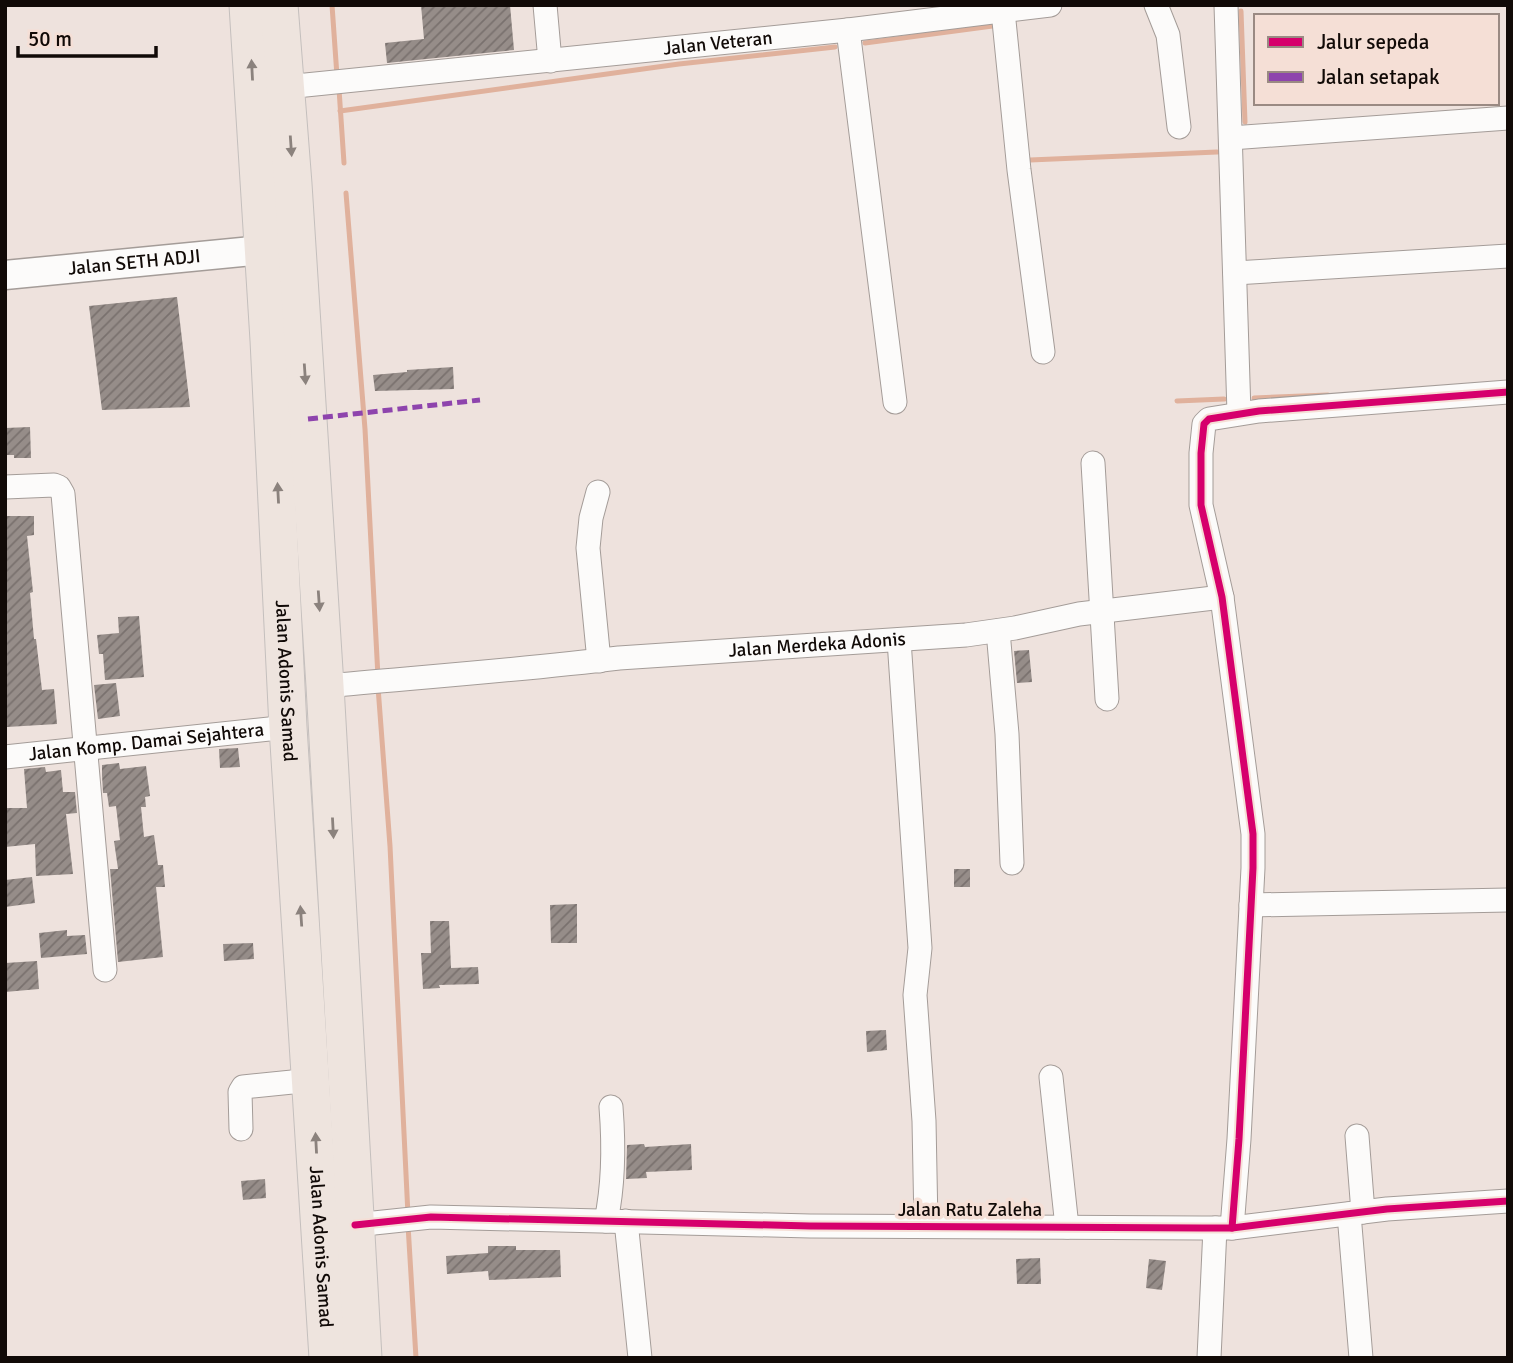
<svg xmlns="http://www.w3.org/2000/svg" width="1513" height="1363" viewBox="0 0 1513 1363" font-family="Signika,sans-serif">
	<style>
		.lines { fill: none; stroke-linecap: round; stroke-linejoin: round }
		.stream { stroke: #e0b19c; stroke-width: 5 }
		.building { fill: url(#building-hatch) }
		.minor-casing { stroke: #a49c98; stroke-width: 25 }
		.tertiary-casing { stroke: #a49c98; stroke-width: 31 }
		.trunk-casing { stroke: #c4bfbd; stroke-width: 39 }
		.minor { stroke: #fcfbfa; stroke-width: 23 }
		.tertiary { stroke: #fcfbfa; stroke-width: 28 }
		.trunk { stroke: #eee4de; stroke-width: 37 }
		.quiet { stroke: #8e44ad; stroke-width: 5; stroke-dasharray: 10 5; stroke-linecap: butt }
		.cycleway-casing { stroke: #f5dfd6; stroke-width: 11 }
		.cycleway { stroke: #d6006c; stroke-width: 7 }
		.oneway { fill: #8b827d }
		.labels { text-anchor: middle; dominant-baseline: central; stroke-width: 7; stroke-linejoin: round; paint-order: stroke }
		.street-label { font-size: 19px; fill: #110a07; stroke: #f5dfd6 }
	</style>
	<defs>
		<pattern id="building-hatch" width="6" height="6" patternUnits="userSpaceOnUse" patternTransform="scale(1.75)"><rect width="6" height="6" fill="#968d89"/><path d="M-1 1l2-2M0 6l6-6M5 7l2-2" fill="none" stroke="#79716e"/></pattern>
	</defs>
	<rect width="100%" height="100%" fill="#eee2dd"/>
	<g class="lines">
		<g class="stream">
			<polyline points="332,5 337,76"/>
			<polyline points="1241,11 1245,122"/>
			<polyline points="865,43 1000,25"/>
			<polyline points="339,89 344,163"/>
			<polyline points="340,111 679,64 835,47"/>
			<polyline points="1030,160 1217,152"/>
			<polyline points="346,193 365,429 378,677"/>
			<polyline points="1254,398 1328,395"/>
			<polyline points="1177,401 1224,399"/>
			<polyline points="378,687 390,846 408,1215"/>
			<polyline points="408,1225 416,1358"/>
		</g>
	</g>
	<g class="building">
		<polygon points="421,5 510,5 514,50 387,63 385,43 424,39"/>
		<polygon points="177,297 190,407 102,410 89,306"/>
		<polygon points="453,367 454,389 375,391 373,375 407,372 407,370"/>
		<polygon points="30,427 31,458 14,458 14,455 5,455 5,428"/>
		<polygon points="5,516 34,516 34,535 27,536 33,592 30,593 34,639 36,639 42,690 54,689 57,724 7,727 5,696"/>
		<polygon points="139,616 144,677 105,680 103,654 99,654 97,635 119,633 118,617"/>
		<polygon points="1029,650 1032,682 1017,683 1014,651"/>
		<polygon points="116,683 120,716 98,719 94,685"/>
		<polygon points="238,748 240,767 220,768 219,749"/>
		<polygon points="119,763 120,769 146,766 150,796 145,797 146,807 141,807 144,837 154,835 158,865 163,865 165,887 156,887 163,957 118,962 110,869 118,869 114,841 120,840 116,806 109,807 107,793 103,793 102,775 102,765"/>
		<polygon points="45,767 46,772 61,770 63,792 75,792 77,813 66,814 73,874 36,876 35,844 5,847 5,808 27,808 24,769"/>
		<rect x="954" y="869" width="16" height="18"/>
		<polygon points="32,877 35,903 5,907 5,880"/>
		<polygon points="577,904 577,943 551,943 550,905"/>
		<polygon points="430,921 449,921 451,968 478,967 479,984 439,985 440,988 423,989 421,953 431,953"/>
		<polygon points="67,930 67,936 85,935 87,954 41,958 39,933"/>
		<polygon points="253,943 254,959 224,961 223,944"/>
		<polygon points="37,961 39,989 5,992 5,963"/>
		<polygon points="886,1030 887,1050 867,1052 866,1031"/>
		<polygon points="644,1144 645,1147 691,1144 692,1170 646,1172 647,1178 626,1179 627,1145"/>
		<polygon points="265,1179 266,1198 243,1200 241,1181"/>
		<polygon points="488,1246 516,1246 516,1250 560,1250 561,1277 489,1280 488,1271 447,1274 446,1256 488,1253"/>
		<polygon points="1040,1258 1041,1284 1017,1284 1016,1259"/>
		<polygon points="1149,1259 1166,1261 1162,1290 1146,1288"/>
	</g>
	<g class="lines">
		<g class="minor-casing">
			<g id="minor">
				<polyline points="545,5 550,61"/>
				<polyline points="1156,5 1168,35 1179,127"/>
				<polyline points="1226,5 1239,413"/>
				<polyline points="1003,11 1019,170 1043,352"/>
				<polyline points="848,30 895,402"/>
				<path id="s1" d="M286 87 848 30 1050 5"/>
				<polyline points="1231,138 1508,118"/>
				<polyline points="1235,273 1508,256"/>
				<polyline points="1093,463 1107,699"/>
				<polyline points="5,487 54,485 59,487 63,494 105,970"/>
				<polyline points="598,492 591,518 588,548 599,661"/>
				<polyline points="998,631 1007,734 1012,863"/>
				<polyline points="899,640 920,948 915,995 924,1121 926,1225"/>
				<path id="s2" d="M325 686C423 677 521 670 619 658L966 635 1015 628 1079 614 1222 597"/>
				<path id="s3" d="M5 757 288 727"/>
				<polyline points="1251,905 1508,900"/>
				<polyline points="1051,1077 1067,1227"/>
				<polyline points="241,1129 240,1092 243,1087 312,1080"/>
				<polyline points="1357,1136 1363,1212"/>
				<polyline points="1349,1214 1361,1358"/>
				<path d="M606 1221C614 1183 614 1145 611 1107"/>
				<polyline points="626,1221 640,1358"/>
				<polyline points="355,1225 431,1217 810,1226 1202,1228 1232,1228 1387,1209 1508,1201"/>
				<polyline points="1232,1228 1239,1139 1253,868 1253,834 1222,597 1201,505 1201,453 1204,424 1209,419 1259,411 1508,392"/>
				<polyline points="1209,1358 1215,1228"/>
			</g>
		</g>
		<g class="tertiary-casing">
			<g id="tertiary">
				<path id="s4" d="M5 275 263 250"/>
			</g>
		</g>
		<g class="trunk-casing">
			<g id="trunk">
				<path id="s5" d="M248 5 269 340 288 727 328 1358"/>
				<polyline points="279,5 293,184 325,686 363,1358"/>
			</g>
		</g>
		<use href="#minor" class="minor"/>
		<use href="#tertiary" class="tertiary"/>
		<use href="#trunk" class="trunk"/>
		<polyline class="quiet" points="308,419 480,400"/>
		<g class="cycleway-casing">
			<g id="cycleway">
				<polyline points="355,1225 431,1217 810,1226 1202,1228 1232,1228 1387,1209 1508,1201"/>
				<polyline points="1232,1228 1239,1139 1253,868 1253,834 1222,597 1201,505 1201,453 1204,424 1209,419 1259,411 1508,392"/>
			</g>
		</g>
		<use href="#cycleway" class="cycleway"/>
	</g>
	<defs><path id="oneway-solid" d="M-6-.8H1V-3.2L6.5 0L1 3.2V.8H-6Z" transform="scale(1.75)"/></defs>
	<g class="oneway">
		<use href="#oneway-solid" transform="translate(252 70) rotate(-93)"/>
		<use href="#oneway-solid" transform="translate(291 146) rotate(86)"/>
		<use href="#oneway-solid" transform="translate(305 374) rotate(86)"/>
		<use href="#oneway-solid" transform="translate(278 493) rotate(-93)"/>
		<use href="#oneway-solid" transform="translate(319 601) rotate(86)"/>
		<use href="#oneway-solid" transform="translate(333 828) rotate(87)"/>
		<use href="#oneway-solid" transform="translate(301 916) rotate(-94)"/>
		<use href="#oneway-solid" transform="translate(316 1143) rotate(-93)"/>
	</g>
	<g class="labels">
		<g class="street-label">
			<text stroke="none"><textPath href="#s1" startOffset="434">Jalan Veteran</textPath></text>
			<text stroke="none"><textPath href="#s4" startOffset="130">Jalan SETH ADJI</textPath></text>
			<text stroke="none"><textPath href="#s2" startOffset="494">Jalan Merdeka Adonis</textPath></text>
			<text stroke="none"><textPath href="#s5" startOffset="677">Jalan Adonis Samad</textPath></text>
			<text stroke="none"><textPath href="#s3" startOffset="142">Jalan Komp. Damai Sejahtera</textPath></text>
			<text x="970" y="1210">Jalan Ratu Zaleha</text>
			<text stroke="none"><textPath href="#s5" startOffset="1244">Jalan Adonis Samad</textPath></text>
		</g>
	</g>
	<rect width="1513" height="1363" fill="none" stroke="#110a07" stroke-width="14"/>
	<rect x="1254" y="14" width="245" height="91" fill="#f5dfd6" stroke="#9a8a83" stroke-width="2"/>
	<rect x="1268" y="37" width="35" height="10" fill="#d6006c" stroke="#9a8a83" stroke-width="2"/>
	<text x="1317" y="49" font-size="21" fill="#110a07">Jalur sepeda</text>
	<rect x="1268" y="72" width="35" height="10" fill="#8e44ad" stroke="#9a8a83" stroke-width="2"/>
	<text x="1317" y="84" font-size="21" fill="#110a07">Jalan setapak</text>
	<path d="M18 46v10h138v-10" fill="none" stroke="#110a07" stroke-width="3.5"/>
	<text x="28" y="46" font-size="21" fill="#110a07" stroke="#f5dfd6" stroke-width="5" paint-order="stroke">50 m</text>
</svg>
